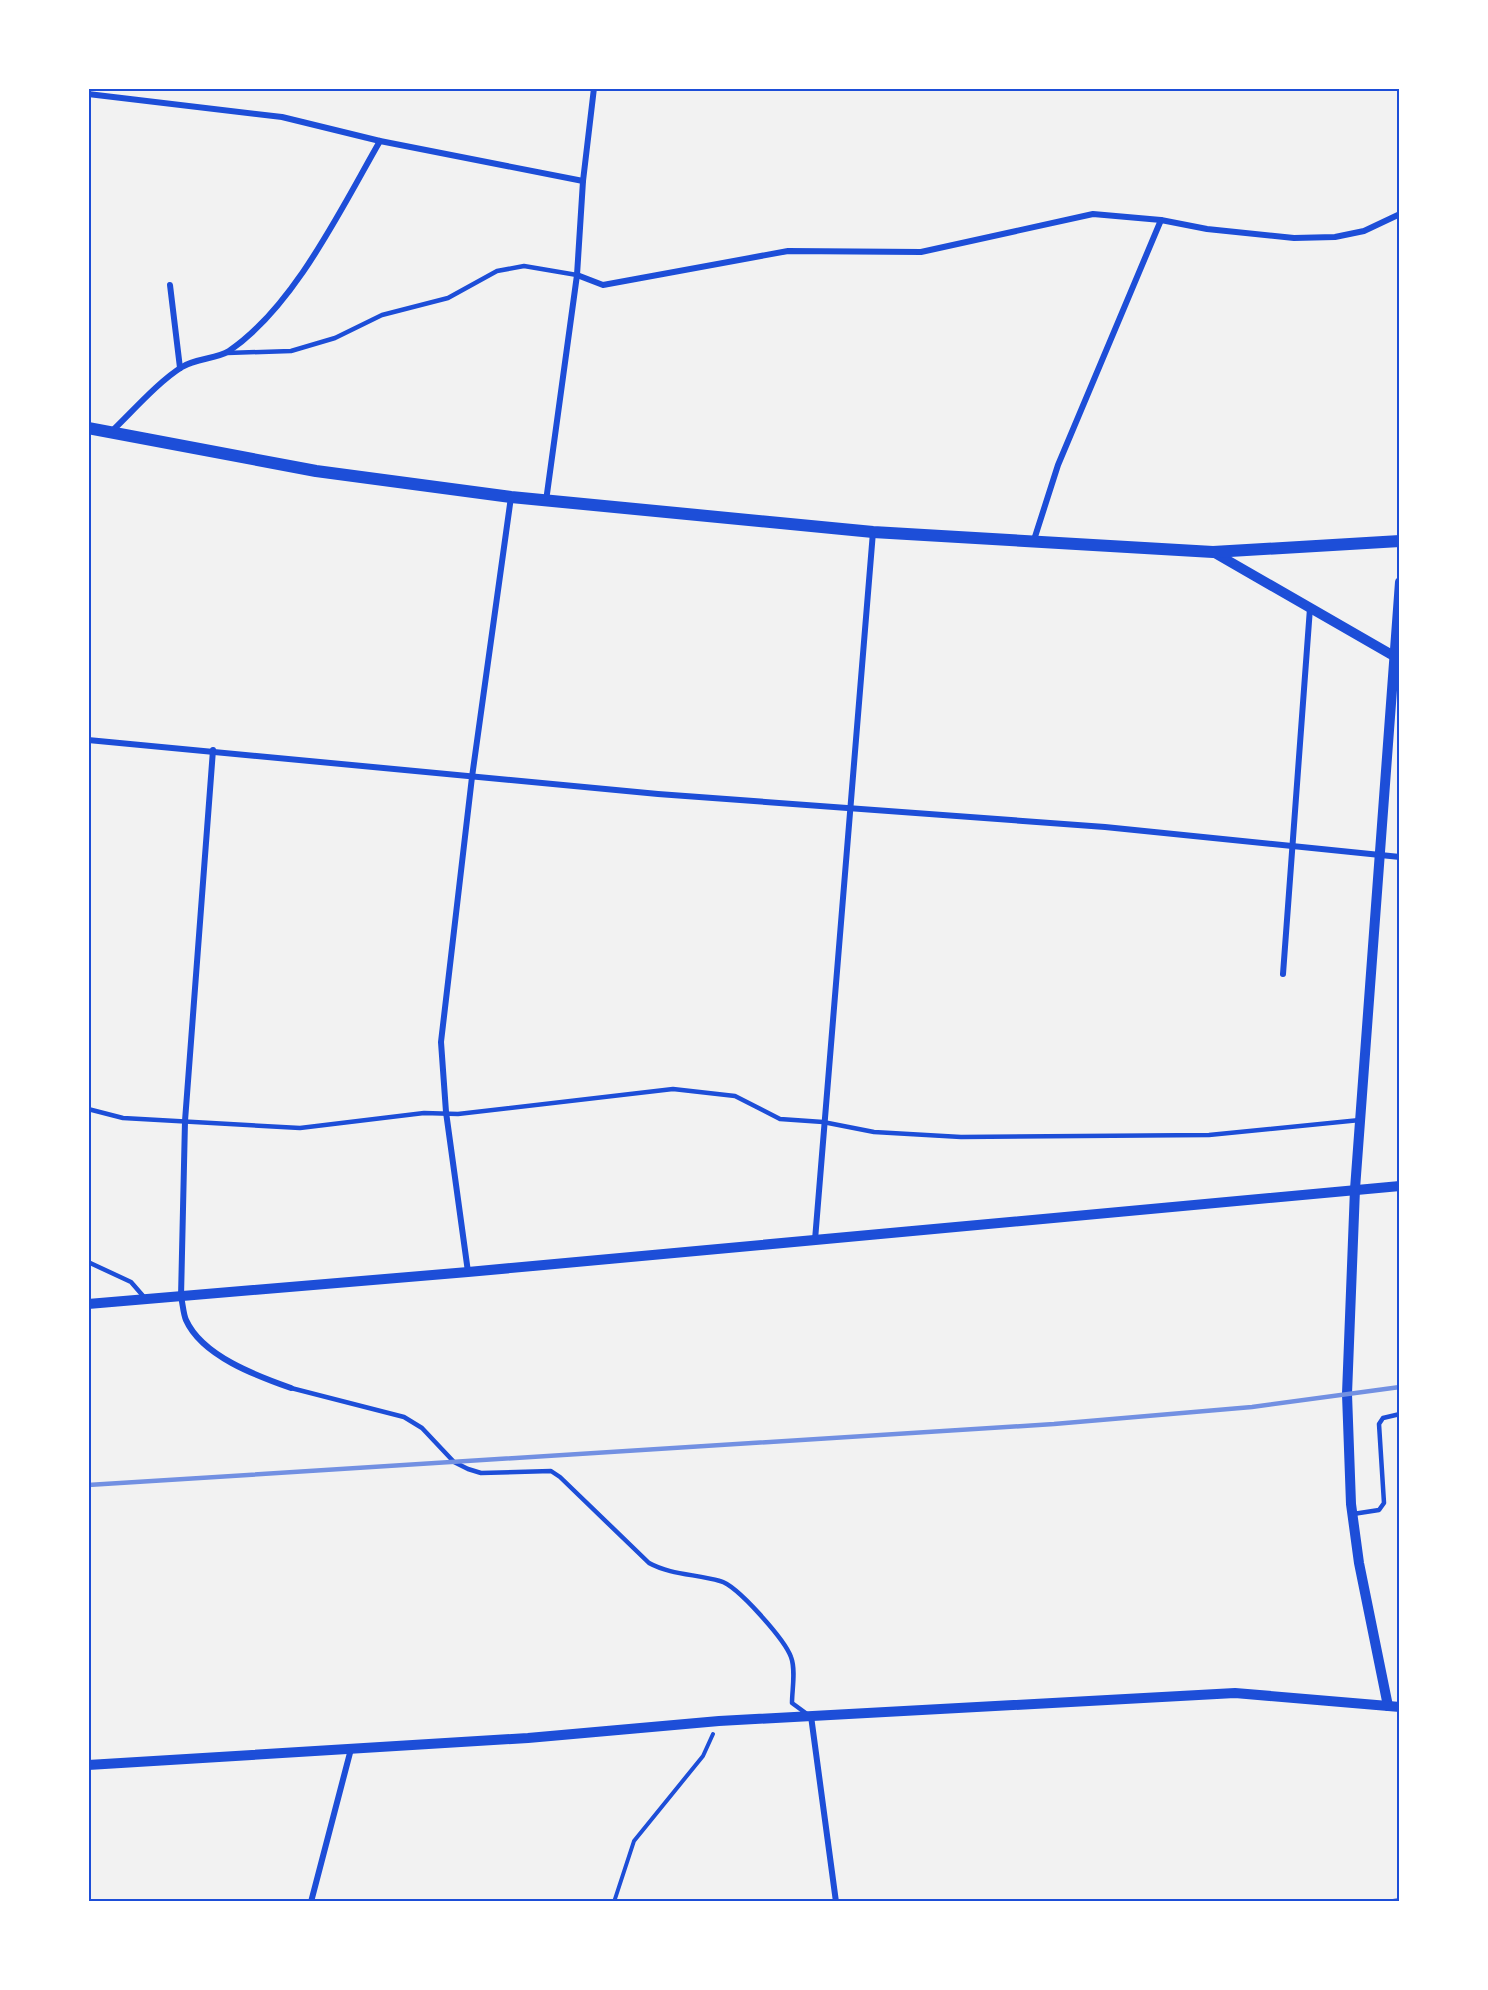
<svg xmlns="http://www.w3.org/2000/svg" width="1488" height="1990" viewBox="0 0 1488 1990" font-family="Commissioner,sans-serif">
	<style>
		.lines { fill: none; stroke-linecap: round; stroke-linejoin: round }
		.path { stroke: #1d4ed8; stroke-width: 4 }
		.service { stroke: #1d4ed8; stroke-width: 4.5 }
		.minor { stroke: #1d4ed8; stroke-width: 6 }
		.tertiary { stroke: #1d4ed8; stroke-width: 10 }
		.secondary { stroke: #1d4ed8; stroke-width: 12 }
		.rail { stroke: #7290e2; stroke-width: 4.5 }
		.neatline { fill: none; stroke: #1d4ed8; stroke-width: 2 }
	</style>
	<rect width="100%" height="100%" fill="#f2f2f2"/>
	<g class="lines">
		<g class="path">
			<polyline points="614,1902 634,1841 703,1756 713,1734"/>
			<polyline points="1386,1902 1400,1900"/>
		</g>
		<g class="service">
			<polyline points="227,353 291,351 335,338 382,315 448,298 497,271 524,266 577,275"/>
			<polyline points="88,1109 123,1118 300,1128 424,1113 458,1114 673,1089 735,1096 780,1119 823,1122 874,1132 961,1137 1209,1135 1360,1120"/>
			<polyline points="88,1262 131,1282 144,1297"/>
			<path d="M291 1388 404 1417 422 1428 454 1462 468 1469 481 1473 551 1471 560 1477 649 1563C671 1575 696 1574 720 1581 737 1585 785 1640 791 1657 796 1670 792 1690 792 1703L807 1714"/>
			<polyline points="1353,1514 1379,1510 1384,1503 1379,1424 1383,1418 1400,1414"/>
		</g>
		<g class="minor">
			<polyline points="88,94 282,117 380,141 583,181"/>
			<polyline points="577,275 603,285 788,251 921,252 1093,214 1161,220 1207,229 1294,238 1335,237 1364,231 1400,214"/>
			<polyline points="170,285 180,368"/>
			<path d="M111 432C131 413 159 381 182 367 196 358 217 359 229 351 294 307 341 209 380 141"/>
			<polyline points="546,501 577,275 583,181 594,88"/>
			<polyline points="1033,543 1058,465 1161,220"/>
			<polyline points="88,740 658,794 1105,827 1400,857"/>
			<path d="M213 750 185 1121 181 1297C183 1304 183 1313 186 1320 202 1356 257 1376 291 1388"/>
			<polyline points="1283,974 1310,608"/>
			<polyline points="815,1240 873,532"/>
			<polyline points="468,1272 446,1112 441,1042 472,777 511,497"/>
			<polyline points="811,1716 836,1902"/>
			<polyline points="311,1902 351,1749"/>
		</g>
		<g class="tertiary">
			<polyline points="1213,552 1399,659"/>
			<polyline points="88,1304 468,1272 1400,1186"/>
			<polyline points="1388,1706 1359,1563 1351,1504 1347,1394 1355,1189 1400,582"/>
			<polyline points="88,1765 528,1738 719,1721 1235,1693 1400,1707"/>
		</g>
		<polyline class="secondary" points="88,428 316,471 511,497 873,532 1213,552 1400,541"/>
		<polyline class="rail" points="88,1485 1054,1424 1252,1407 1400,1387"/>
	</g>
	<rect width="1488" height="1990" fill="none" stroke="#ffffff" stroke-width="180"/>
	<rect x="90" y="90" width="1308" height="1810" class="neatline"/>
</svg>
